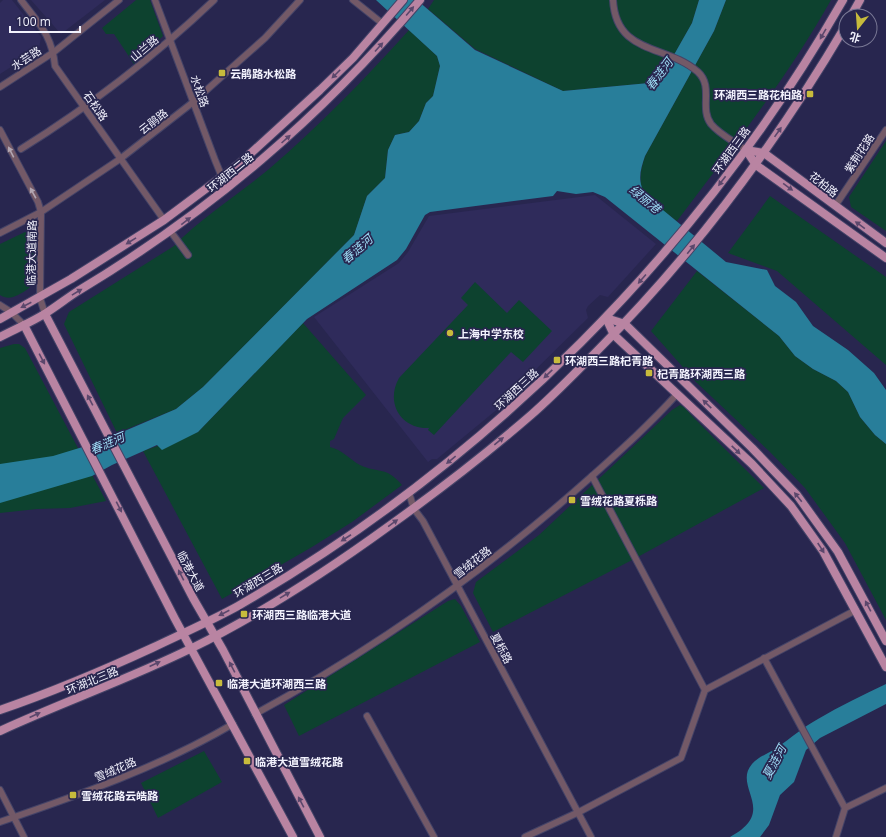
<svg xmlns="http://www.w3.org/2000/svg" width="886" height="837" viewBox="0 0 886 837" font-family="'Open Sans','Noto Sans SC',sans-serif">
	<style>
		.built { fill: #2f2b5b }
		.green { fill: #0d422f }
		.water { fill: #287e9a }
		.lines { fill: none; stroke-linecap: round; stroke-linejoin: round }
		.minor-casing { stroke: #444367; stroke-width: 8 }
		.major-casing { stroke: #444367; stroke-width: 10 }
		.minor { stroke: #735967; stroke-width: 6 }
		.major { stroke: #b984a2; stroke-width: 8 }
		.oneway { fill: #5b476c }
		.oneway2 { fill: #b2a6b2 }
		.poi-dot { fill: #c7bb3c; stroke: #28264f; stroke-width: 1.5 }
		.labels { text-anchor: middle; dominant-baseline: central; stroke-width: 3.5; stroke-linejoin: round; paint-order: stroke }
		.street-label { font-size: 11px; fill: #f2f2fd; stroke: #28264f }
		.poi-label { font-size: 11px; font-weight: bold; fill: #f2f2fd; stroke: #28264f; text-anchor: start }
		.water-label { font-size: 12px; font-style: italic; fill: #9fdef7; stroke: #28264f }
	</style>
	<rect width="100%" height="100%" fill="#28264f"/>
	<g class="built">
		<polygon points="3,0 12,0 41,37 39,49 0,74 0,3"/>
		<polygon points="31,0 105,0 61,34"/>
		<polygon points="595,195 656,244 608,297 600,295 588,306 586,310 588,318 532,373 512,397 437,459 432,459 428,462 314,317 399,263 408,252 429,216"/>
	</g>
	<g class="green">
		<polygon points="136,0 150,0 163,36 134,64 114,34 106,34 102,28"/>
		<polygon points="434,0 699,0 692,23 671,60 649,83 563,91 475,49 428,9"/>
		<path d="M726 0H831C787 78 731 150 677 221 649 199 632 195 645 156L714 31Z"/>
		<path d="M409 30 437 56 440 66 433 96 426 103 419 121 409 132 395 135 388 150 385 178 367 196 354 235 203 387 176 409 117 433 64 324 69 312 174 246C202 217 238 195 269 169 319 126 365 79 409 30Z"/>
		<polygon points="886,141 886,231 851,207 849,197"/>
		<polygon points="770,196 886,277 886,365 777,271 728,253"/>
		<path d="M25 232 33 236C39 247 37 279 29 288 26 291 21 293 18 295 12 298 6 299 0 295V244Z"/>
		<polygon points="697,271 779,336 795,356 813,369 836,381 848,392 860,417 875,435 886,444 886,620 845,543 805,488 770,452 696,382 651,331"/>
		<path d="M475 282 507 313 519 300 552 331 523 362 511 352 434 435 428 430 429 428C401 429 385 403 399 378L468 305 461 298Z"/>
		<path d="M303 323 366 395 343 418 334 439 330 441V447C343 450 349 459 360 465 378 474 385 465 402 485L352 522 312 547 222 599 143 451 198 432Z"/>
		<polygon points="14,344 19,344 25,348 106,501 70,508 37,509 0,513 0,348"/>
		<polygon points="680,405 685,408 692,416 764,488 634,559 493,632 473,593 476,582 539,535 672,410"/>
		<polygon points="455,599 461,606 480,642 299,736 284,705 448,601"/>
		<polygon points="204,751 222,782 158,818 141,783"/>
	</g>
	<g class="water">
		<path d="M376 0H417L475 50 563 91 649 83 671 60 692 23 699 0H726L714 31 645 156C640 171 637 181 646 196L726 262 767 270 775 286 796 302 813 326 848 350 874 373 886 390V444L875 435 860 417 848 392 836 381 813 369 795 356 779 336 605 197 593 192 576 194 557 191 553 196 430 212 425 215 406 249 397 260 307 319 198 432 162 450 157 445 112 465 92 476 0 503V464L53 456 99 442 176 409 203 387 354 235 367 196 385 178 388 150 395 135 409 132 419 121 426 103 433 96 440 66 437 56Z"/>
		<path d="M886 684V704L820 738 806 750 794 782 780 795 769 825 760 837H730C779 811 732 787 752 764 759 756 770 753 778 747 791 738 803 727 818 719 840 706 863 695 886 684Z"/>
	</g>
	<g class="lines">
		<g class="minor-casing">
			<g id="minor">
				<path d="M21 0C39 24 52 35 55 66L164 220"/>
				<polyline points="155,0 215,160 222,177 230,186"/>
				<polyline points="353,0 383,24"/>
				<path d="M613 0C616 55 666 44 698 72 714 87 699 108 711 124 719 134 735 142 746 150"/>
				<polyline points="0,87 54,52 119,0"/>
				<polyline points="0,130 38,202 41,212 40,298 45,314"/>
				<path d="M21 149C90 106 155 56 214 0"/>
				<polyline points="835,206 886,130"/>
				<polyline points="171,232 188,255"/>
				<polyline points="0,233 41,212 120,159 192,103 265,38 300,0"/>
				<polyline points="0,305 11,312 24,325"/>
				<polyline points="592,476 705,690"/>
				<polyline points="409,493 414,509 423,521 591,837"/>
				<polyline points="764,658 845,808"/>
				<path d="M255 714C377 648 489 568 592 476 622 449 651 423 677 394"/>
				<polyline points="367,716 434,837"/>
				<polyline points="0,790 24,837"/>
				<path d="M0 822C79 795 160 767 233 724"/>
				<polyline points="525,837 579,812 681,758 705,690 856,610"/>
				<polyline points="836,837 845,808 886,788"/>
			</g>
		</g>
		<g class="major-casing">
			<g id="major">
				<polyline points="851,16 860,0"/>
				<polyline points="746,150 756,165 886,258"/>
				<polyline points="746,150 764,153 886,243"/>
				<polyline points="45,314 193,598 223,650 320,837"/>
				<polyline points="606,318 614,335 752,464 791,506 823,551 886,667"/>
				<polyline points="606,318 625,324 752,448 797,495 838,552 886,641"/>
				<polyline points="0,319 71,279 164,220 239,164 320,90 353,58 403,0"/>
				<polyline points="24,325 175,619 293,837"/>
				<path d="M0 337C15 329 32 322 46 313 57 306 67 298 78 291 211 211 320 118 420 0"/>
				<path d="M0 710C52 692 102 671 152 648 181 634 211 621 238 606 489 461 699 251 843 0"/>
				<path d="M0 731C63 702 129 679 192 648 261 614 327 571 389 526 438 491 486 454 531 415 554 395 575 373 596 352 694 254 776 144 846 25"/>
			</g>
		</g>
		<use href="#minor" class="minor"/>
		<use href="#major" class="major"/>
	</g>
	<defs><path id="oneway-solid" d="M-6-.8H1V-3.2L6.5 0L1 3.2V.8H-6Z"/></defs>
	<g class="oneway">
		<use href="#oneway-solid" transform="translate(410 11) rotate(-50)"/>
		<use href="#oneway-solid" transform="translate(823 34) rotate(120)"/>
		<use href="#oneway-solid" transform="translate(379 47) rotate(-48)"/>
		<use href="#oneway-solid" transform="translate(336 74) rotate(135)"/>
		<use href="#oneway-solid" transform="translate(778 132) rotate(-55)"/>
		<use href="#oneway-solid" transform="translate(286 139) rotate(-42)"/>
		<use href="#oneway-solid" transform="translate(722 181) rotate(127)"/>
		<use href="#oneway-solid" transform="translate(788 187) rotate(36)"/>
		<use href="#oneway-solid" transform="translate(186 221) rotate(-38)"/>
		<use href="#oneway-solid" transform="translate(860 225) rotate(-144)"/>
		<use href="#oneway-solid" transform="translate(131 241) rotate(148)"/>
		<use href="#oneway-solid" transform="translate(691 249) rotate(-51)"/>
		<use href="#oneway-solid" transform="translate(642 279) rotate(131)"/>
		<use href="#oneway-solid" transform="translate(77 292) rotate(-31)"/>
		<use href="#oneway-solid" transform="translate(26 305) rotate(153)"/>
		<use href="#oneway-solid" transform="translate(42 359) rotate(62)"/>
		<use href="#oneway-solid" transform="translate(548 374) rotate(136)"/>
		<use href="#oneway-solid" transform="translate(90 400) rotate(-118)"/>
		<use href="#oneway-solid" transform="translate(707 404) rotate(-136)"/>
		<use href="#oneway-solid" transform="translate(499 441) rotate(-39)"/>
		<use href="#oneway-solid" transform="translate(736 450) rotate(44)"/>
		<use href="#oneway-solid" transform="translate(451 460) rotate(141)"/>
		<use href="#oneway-solid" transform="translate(798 497) rotate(-129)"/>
		<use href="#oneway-solid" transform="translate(119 507) rotate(63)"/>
		<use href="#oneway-solid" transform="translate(393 523) rotate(-36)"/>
		<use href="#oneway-solid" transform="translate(346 538) rotate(147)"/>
		<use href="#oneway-solid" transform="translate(821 548) rotate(57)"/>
		<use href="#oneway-solid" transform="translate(181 575) rotate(-117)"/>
		<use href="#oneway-solid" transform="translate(285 595) rotate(-31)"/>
		<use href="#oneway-solid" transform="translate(868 606) rotate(-118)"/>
		<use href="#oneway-solid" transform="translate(224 613) rotate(153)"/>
		<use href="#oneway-solid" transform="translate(155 664) rotate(-25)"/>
		<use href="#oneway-solid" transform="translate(232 667) rotate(-118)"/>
		<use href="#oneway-solid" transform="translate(35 715) rotate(-25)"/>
		<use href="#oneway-solid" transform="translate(301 802) rotate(-118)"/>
	</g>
	<g class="oneway2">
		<use href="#oneway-solid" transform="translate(11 152) rotate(-117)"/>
		<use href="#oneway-solid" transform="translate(33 193) rotate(-119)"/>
	</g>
	<g class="poi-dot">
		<rect x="218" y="69" width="8" height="8" rx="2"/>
		<rect x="806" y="90" width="8" height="8" rx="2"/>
		<circle cx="450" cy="333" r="4"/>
		<rect x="553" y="356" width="8" height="8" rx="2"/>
		<rect x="645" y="369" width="8" height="8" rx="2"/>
		<rect x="568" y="496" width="8" height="8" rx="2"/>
		<rect x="240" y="610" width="8" height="8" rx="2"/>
		<rect x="215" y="679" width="8" height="8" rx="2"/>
		<rect x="243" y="757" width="8" height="8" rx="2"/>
		<rect x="69" y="791" width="8" height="8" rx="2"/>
	</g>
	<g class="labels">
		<g class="street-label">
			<text transform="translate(144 48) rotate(-40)">山兰路</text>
			<text transform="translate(26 58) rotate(-33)">水芸路</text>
			<text transform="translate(200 91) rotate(70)">水松路</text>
			<text transform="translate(96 106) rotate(55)">石松路</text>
			<text transform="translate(153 121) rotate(-38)">云鹃路</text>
			<text transform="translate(731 150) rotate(-54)">环湖西三路</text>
			<text transform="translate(859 153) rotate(-57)">紫荆花路</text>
			<text transform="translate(230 172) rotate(-39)">环湖西二路</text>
			<text transform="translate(824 184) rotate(38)">花柏路</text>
			<text transform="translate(31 253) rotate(-89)">临港大道南路</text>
			<text transform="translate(516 389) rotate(-43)">环湖西三路</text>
			<text transform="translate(472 562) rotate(-38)">雪绒花路</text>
			<text transform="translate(191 571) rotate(62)">临港大道</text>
			<text transform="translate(258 580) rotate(-31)">环湖西三路</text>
			<text transform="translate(502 648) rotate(62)">夏栎路</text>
			<text transform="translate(92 680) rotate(-22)">环湖北三路</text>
			<text transform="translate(115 769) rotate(-23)">雪绒花路</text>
		</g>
		<g class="poi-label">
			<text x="230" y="73">云鹃路水松路</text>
			<text x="802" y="94" text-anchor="end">环湖西三路花柏路</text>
			<text x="458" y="333">上海中学东校</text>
			<text x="565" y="360">环湖西三路杞青路</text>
			<text x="657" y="373">杞青路环湖西三路</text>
			<text x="580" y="500">雪绒花路夏栎路</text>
			<text x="252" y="614">环湖西三路临港大道</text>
			<text x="227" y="683">临港大道环湖西三路</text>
			<text x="255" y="761">临港大道雪绒花路</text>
			<text x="81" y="795">雪绒花路云皓路</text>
		</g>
		<g class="water-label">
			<text transform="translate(659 74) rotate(-53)">春涟河</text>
			<text transform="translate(645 199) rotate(39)">绿丽港</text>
			<text transform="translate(357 249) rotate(-41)">春涟河</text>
			<text transform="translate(107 443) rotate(-23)">春涟河</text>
			<text transform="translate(774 762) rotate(-62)">夏涟河</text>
		</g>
	</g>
	<g transform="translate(858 28) rotate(197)"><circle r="19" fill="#28264f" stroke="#797895"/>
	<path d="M0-3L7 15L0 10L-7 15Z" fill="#c7bb3c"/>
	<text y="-6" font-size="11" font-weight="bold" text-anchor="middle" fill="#f2f2fd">北</text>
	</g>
	<path d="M10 26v6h70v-6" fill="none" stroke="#f2f2fd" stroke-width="2"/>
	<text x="16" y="26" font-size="12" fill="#f2f2fd" stroke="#28264f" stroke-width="3" paint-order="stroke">100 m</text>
</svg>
